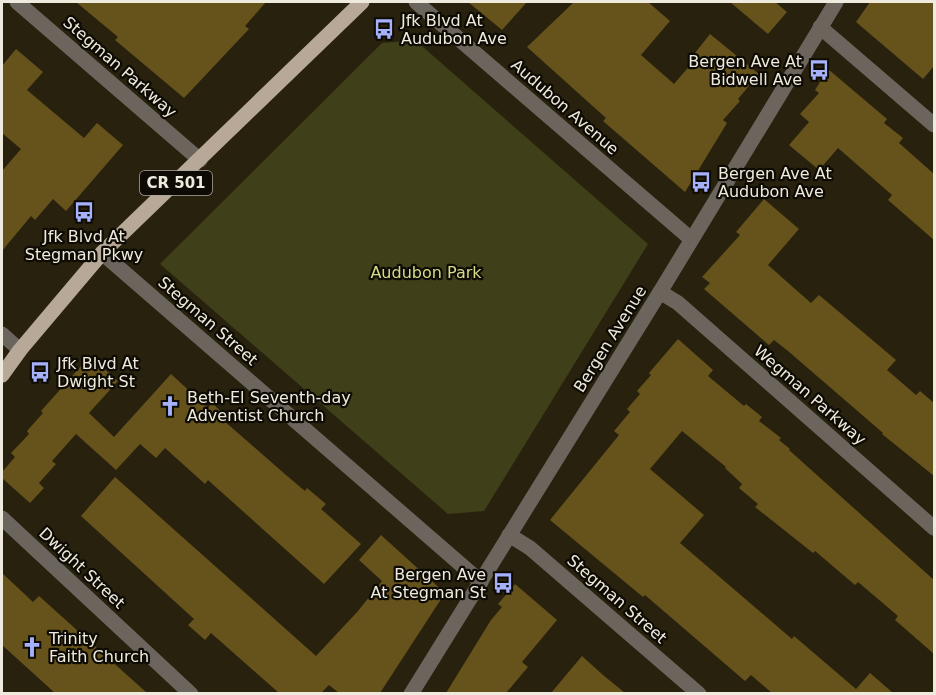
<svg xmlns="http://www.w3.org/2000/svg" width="936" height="695" viewBox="0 0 936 695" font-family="'DejaVu Sans',sans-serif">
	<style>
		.green { fill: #3f401a }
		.building { fill: #66521b }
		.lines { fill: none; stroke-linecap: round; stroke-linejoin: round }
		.minor { stroke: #6c655d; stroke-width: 15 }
		.major { stroke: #b7a898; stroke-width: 15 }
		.labels { text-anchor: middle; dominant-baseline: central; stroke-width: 4.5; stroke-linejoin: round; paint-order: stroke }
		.shield { fill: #0e0b04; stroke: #aca79d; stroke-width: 1.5 }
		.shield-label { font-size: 15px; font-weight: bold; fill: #efeade }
		.poi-label { font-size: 16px; fill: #efeade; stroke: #0e0b04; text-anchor: start }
		.street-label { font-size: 16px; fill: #efeade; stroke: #0e0b04 }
		.park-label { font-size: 16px; fill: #d7db87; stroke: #0e0b04 }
	</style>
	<rect width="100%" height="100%" fill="#28210e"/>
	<polygon class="green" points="415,40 648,244 484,511 448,514 160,264 382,43"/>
	<g class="building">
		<polygon points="76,2 266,2 245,26 249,29 184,98 115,40 118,37"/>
		<polygon points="468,2 527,2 502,30"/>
		<polygon points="574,2 648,2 670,21 641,55 674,84 698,56 695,53 710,34 759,74 738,99 740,101 723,120 727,123 685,192 603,121 606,118 527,47"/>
		<polygon points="730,2 775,2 787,12 768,34"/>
		<polygon points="870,2 934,2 934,66 923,79 856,22"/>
		<polygon points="16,49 43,72 27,90 84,138 97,123 123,145 66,211 53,199 35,220 31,216 2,251 2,171 21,149 2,133 2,66"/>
		<polygon points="828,69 887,119 884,123 903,138 899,143 934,174 934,240 888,200 892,195 838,148 819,170 789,145 809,122 800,114 819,93 815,90"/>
		<polygon points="764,199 799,229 768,265 811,303 819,295 896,360 887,370 916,395 920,391 934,403 934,476 882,434 883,433 788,351 774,340 769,345 704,289 710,283 702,277 740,235 736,232"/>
		<polygon points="678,339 713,370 708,376 744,406 746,404 762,417 759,421 781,438 779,440 790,449 789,450 934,580 934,654 895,620 898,616 858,582 855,585 815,551 813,553 755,507 758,504 739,488 742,484 725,468 726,467 682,431 650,469 704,515 680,543 792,639 794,636 856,689 870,673 893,693 772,693 751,675 745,681 645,595 643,597 550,520 619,435 614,431 630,412 627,409 640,394 637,391 651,375 649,373"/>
		<polygon points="90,356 118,381 89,413 114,437 171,374 208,408 212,403 227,417 223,420 286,475 305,491 307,488 326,504 321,509 361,544 324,584 208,480 205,484 165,448 156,458 140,444 116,470 76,434 52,461 56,464 39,483 44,488 30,503 2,478 2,472 15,457 11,453 29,434 27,431 43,413 41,411"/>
		<polygon points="115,477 316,656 358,611 382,581 359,560 381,535 445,593 380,693 339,693 329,685 321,693 279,693 211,633 205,640 188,625 194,619 81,516"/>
		<polygon points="2,573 33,602 39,596 147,693 55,693 2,645"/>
		<polygon points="515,584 557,620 522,662 528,667 506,693 446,693 491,620 502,607 498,604"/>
		<polygon points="582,656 603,675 625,693 551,693"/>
	</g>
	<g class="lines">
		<g class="minor">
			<polyline points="17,2 200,160"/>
			<polyline points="416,2 691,239"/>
			<polyline points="820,27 934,125"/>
			<polyline points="102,253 481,582"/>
			<polyline points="660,292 678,303 934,528"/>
			<polyline points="2,334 20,350"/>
			<polyline points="2,518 191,694"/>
			<polyline points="509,535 530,548 699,694"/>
			<polyline points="411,694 660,292 836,2"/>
		</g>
		<polyline class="major" points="2,375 20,350 102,253 362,2"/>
	</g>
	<defs>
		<g id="bus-bare" transform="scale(1.62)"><path d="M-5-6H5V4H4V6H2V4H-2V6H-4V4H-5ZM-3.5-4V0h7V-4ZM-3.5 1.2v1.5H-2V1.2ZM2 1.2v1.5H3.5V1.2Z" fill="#a6b1fc" stroke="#0e0b04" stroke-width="2.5" paint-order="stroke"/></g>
		<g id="church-bare" transform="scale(1.62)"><path d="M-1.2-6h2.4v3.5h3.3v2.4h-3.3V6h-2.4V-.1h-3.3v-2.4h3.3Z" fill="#a6b1fc" stroke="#0e0b04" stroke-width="2.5" paint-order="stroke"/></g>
	</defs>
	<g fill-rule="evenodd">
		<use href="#bus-bare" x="384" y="29"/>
		<use href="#bus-bare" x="819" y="70"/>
		<use href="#bus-bare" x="701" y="182"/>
		<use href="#bus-bare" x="84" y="212"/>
		<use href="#bus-bare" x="40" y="372"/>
		<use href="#church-bare" x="170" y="406"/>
		<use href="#bus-bare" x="503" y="583"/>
		<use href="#church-bare" x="32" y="647"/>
	</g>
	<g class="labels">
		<rect class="shield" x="140" y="171" width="72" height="24" rx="4.5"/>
		<g class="shield-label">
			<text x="176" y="183">CR 501</text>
		</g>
		<g class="poi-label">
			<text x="401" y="20">Jfk Blvd At<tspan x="401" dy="18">Audubon Ave</tspan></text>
			<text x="802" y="61" text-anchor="end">Bergen Ave At<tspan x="802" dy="18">Bidwell Ave</tspan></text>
			<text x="718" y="173">Bergen Ave At<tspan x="718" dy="18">Audubon Ave</tspan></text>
			<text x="84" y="236" text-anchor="middle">Jfk Blvd At<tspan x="84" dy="18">Stegman Pkwy</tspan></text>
			<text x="57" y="363">Jfk Blvd At<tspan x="57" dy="18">Dwight St</tspan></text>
			<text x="187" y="397">Beth-El Seventh-day<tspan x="187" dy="18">Adventist Church</tspan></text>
			<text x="486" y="574" text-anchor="end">Bergen Ave<tspan x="486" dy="18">At Stegman St</tspan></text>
			<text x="49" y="638">Trinity<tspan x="49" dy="18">Faith Church</tspan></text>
		</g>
		<g class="street-label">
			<text transform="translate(120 67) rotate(41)">Stegman Parkway</text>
			<text transform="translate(565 107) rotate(41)">Audubon Avenue</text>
			<text transform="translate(208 321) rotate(41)">Stegman Street</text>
			<text transform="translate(610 339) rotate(-58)">Bergen Avenue</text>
			<text transform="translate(810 395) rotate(41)">Wegman Parkway</text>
			<text transform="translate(82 568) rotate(43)">Dwight Street</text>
			<text transform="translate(617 599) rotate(41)">Stegman Street</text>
		</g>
		<g class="park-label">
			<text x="426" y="272">Audubon Park</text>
		</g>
	</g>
	<rect width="936" height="695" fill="none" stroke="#efeade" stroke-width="6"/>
</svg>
